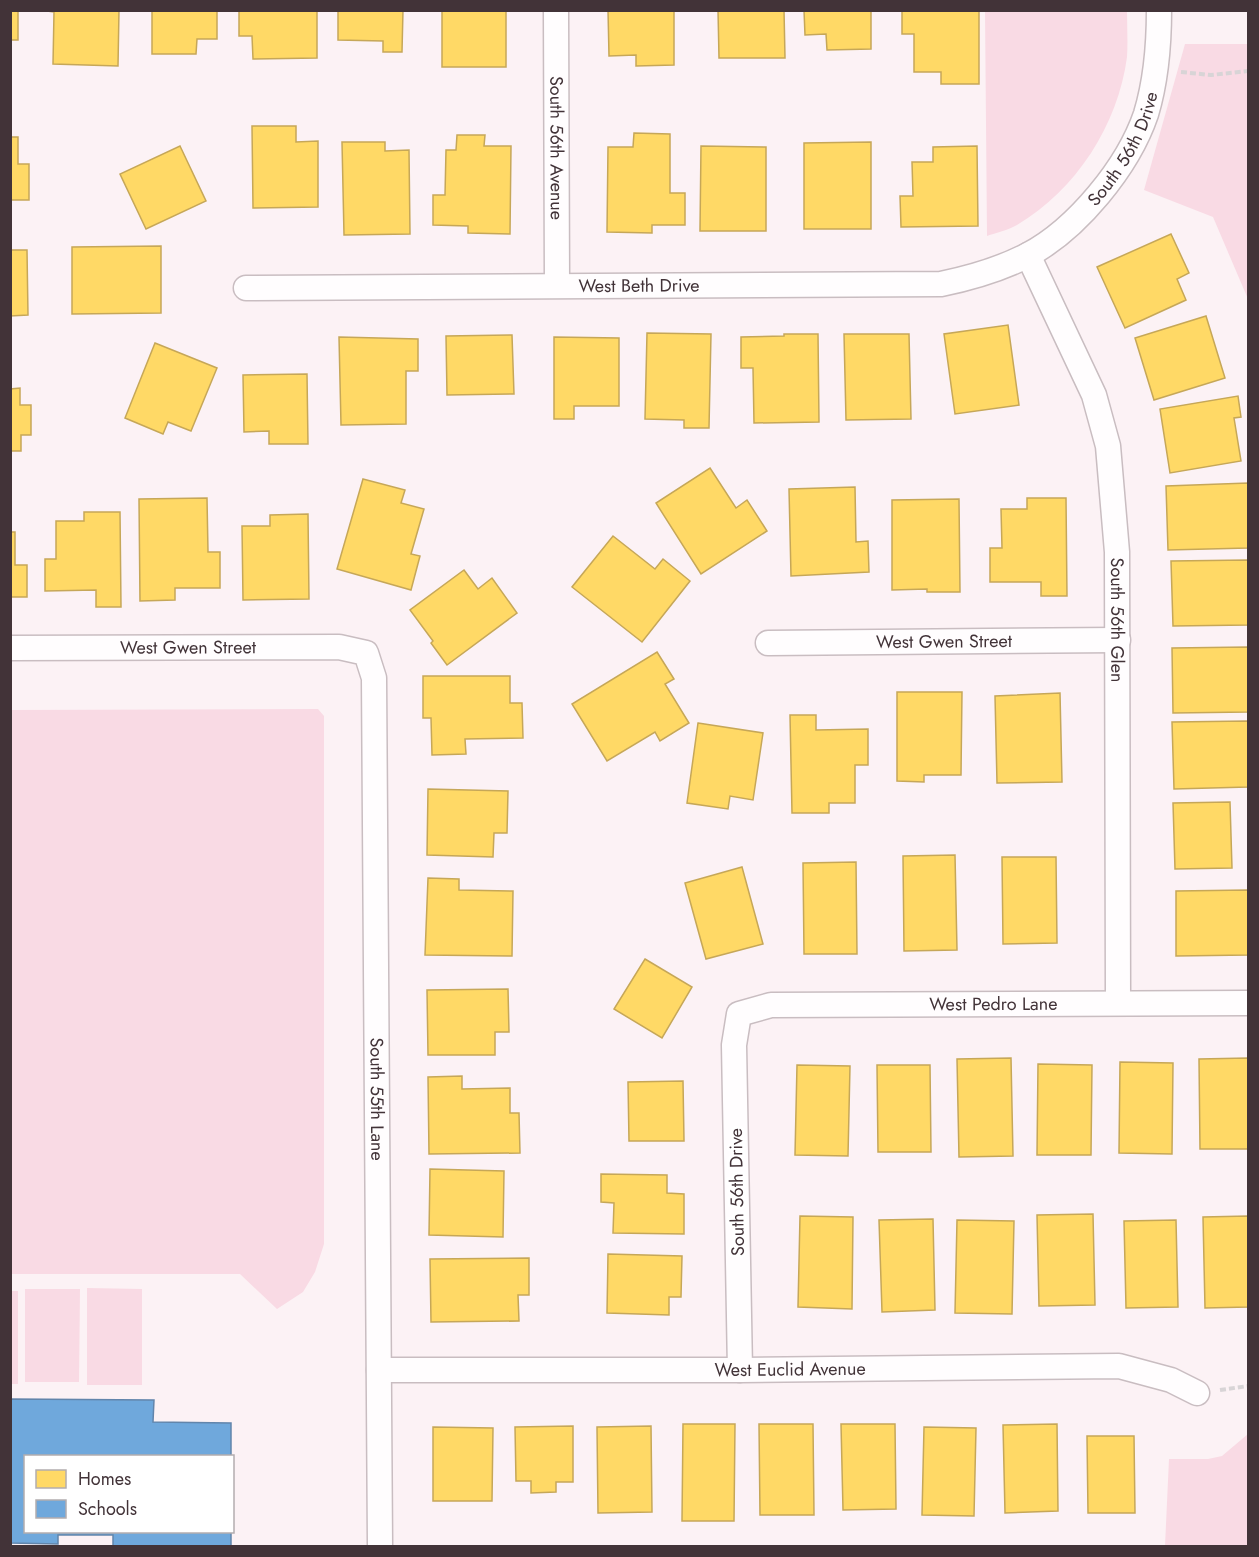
<svg xmlns="http://www.w3.org/2000/svg" width="1259" height="1557" viewBox="0 0 1259 1557" font-family="Jost,sans-serif">
	<style>
		.green { fill: #f9dae4 }
		.homes { fill: #ffd966; stroke: #c6a758; stroke-width: 1.5 }
		.schools { fill: #6fa8dc; stroke: #6285ab; stroke-width: 1.5 }
		.lines { fill: none; stroke-linecap: round; stroke-linejoin: round }
		.minor-casing { stroke: #c9bdc1; stroke-width: 27 }
		.path { stroke: #d8d4d6; stroke-width: 4; stroke-dasharray: 6 3; stroke-linecap: butt }
		.minor { stroke: #fffdfe; stroke-width: 24 }
		.labels { text-anchor: middle; dominant-baseline: central; stroke-width: 6; stroke-linejoin: round; paint-order: stroke }
		.street-label { font-size: 18px; fill: #423338; stroke: #fff }
	</style>
	<rect width="100%" height="100%" fill="#fcf2f5"/>
	<g class="green">
		<path d="M985 11H1127C1127 26 1128 42 1127 57 1118 125 1076 190 1017 225 1008 230 996 233 987 236Z"/>
		<polygon points="1185,44 1248,44 1248,299 1213,217 1144,190"/>
		<polygon points="318,709 324,716 324,1244 315,1272 303,1292 277,1309 240,1274 11,1274 11,710"/>
		<polygon points="87,1288 142,1289 142,1385 87,1385"/>
		<polygon points="25,1289 80,1289 79,1382 25,1382"/>
		<rect x="11" y="1291" width="7" height="93"/>
		<polygon points="1248,1434 1248,1546 1165,1546 1169,1459 1208,1459 1222,1456"/>
	</g>
	<g class="homes">
		<rect x="10" y="10" width="8" height="30"/>
		<polygon points="40,10 119,10 118,66 53,64 54,12"/>
		<polygon points="152,10 217,10 217,39 197,39 196,54 152,54"/>
		<polygon points="239,10 317,10 317,58 253,59 252,36 239,36"/>
		<polygon points="338,10 403,10 402,52 383,52 383,41 338,40"/>
		<rect x="442" y="10" width="64" height="57"/>
		<polygon points="608,10 674,10 674,65 636,66 636,55 609,56"/>
		<polygon points="718,10 784,10 785,58 719,58"/>
		<polygon points="804,10 871,10 871,49 827,50 826,34 805,35"/>
		<polygon points="902,10 979,10 979,84 941,84 941,72 914,72 914,34 902,34"/>
		<polygon points="252,126 296,126 296,142 318,141 318,207 253,208"/>
		<polygon points="634,133 670,134 670,193 685,193 685,225 652,225 652,233 607,232 608,147 633,147"/>
		<polygon points="457,135 485,135 484,146 511,146 510,234 468,233 468,226 433,225 433,195 445,195 446,150 456,150"/>
		<polygon points="10,137 18,137 18,164 29,164 29,200 10,200"/>
		<polygon points="342,142 385,142 385,151 409,150 410,234 344,235"/>
		<polygon points="871,142 871,229 804,229 804,143"/>
		<polygon points="180,146 206,201 146,229 120,174"/>
		<polygon points="701,146 766,147 766,231 700,231"/>
		<polygon points="977,146 978,226 901,227 900,196 913,196 912,162 933,162 933,147"/>
		<polygon points="1171,234 1189,273 1177,279 1186,300 1125,328 1097,267"/>
		<polygon points="161,246 161,313 72,314 72,247"/>
		<polygon points="10,250 27,250 28,315 10,316"/>
		<polygon points="1206,316 1225,378 1154,400 1135,338"/>
		<polygon points="1008,325 1019,405 955,414 944,334"/>
		<polygon points="647,333 711,334 709,428 684,428 684,420 645,419"/>
		<polygon points="784,334 818,334 819,422 754,423 753,368 741,368 741,337 784,336"/>
		<polygon points="844,334 909,334 911,419 846,420"/>
		<polygon points="512,335 514,394 447,395 446,336"/>
		<polygon points="339,337 418,339 418,371 406,371 406,424 341,425"/>
		<polygon points="554,337 619,338 619,406 574,406 574,419 554,419"/>
		<polygon points="155,343 217,368 191,431 168,422 163,434 125,418"/>
		<polygon points="307,374 308,444 269,444 269,431 244,432 243,375"/>
		<polygon points="20,388 20,405 31,405 31,435 21,435 21,451 10,451 10,389"/>
		<polygon points="1238,396 1241,417 1234,418 1241,461 1170,473 1160,409"/>
		<polygon points="710,468 736,508 747,500 767,531 701,574 656,503"/>
		<polygon points="363,479 405,490 401,503 424,509 411,554 420,556 411,590 337,569"/>
		<polygon points="1248,483 1248,548 1168,550 1166,486"/>
		<polygon points="855,487 856,542 868,541 869,572 791,576 789,489"/>
		<polygon points="207,498 208,552 220,552 220,588 175,588 175,600 140,601 139,499"/>
		<polygon points="1027,498 1066,498 1067,596 1041,596 1041,582 990,582 990,548 1002,548 1001,509 1027,509"/>
		<polygon points="959,499 960,592 927,592 927,589 892,590 892,500"/>
		<polygon points="84,512 120,512 121,607 96,607 96,590 45,591 45,559 56,559 56,521 84,521"/>
		<polygon points="308,514 309,599 243,600 242,526 270,526 270,515"/>
		<polygon points="10,532 15,532 15,565 27,565 27,597 10,597"/>
		<polygon points="613,536 655,569 663,559 690,581 642,642 572,587"/>
		<polygon points="1248,560 1248,625 1173,626 1171,561"/>
		<polygon points="464,570 478,589 492,578 517,613 447,665 431,643 433,641 410,610"/>
		<polygon points="1248,647 1248,712 1173,713 1172,648"/>
		<polygon points="657,652 674,679 665,684 689,723 660,741 655,732 607,761 572,704"/>
		<polygon points="423,676 510,676 510,703 522,703 523,738 465,739 466,754 432,755 431,718 423,718"/>
		<polygon points="897,692 962,692 961,775 924,775 924,782 897,781"/>
		<polygon points="1060,693 1062,782 997,783 995,696"/>
		<polygon points="790,715 816,715 816,730 868,729 868,765 855,765 855,803 829,803 829,813 792,813"/>
		<polygon points="1248,721 1248,787 1174,789 1172,722"/>
		<polygon points="698,723 763,733 753,800 730,796 728,809 687,803"/>
		<polygon points="428,789 508,791 507,833 494,833 493,857 427,855"/>
		<polygon points="1230,802 1232,868 1175,869 1173,803"/>
		<polygon points="955,855 957,950 904,951 903,856"/>
		<polygon points="1002,857 1056,857 1057,943 1003,944"/>
		<polygon points="856,862 857,954 804,954 803,863"/>
		<polygon points="742,867 763,944 706,959 685,883"/>
		<polygon points="428,878 459,879 459,890 513,891 512,956 425,955"/>
		<polygon points="1248,890 1248,955 1176,956 1176,891"/>
		<polygon points="645,959 692,987 662,1038 614,1009"/>
		<polygon points="508,989 509,1032 495,1032 495,1055 428,1055 427,990"/>
		<polygon points="1011,1058 1013,1156 959,1157 957,1059"/>
		<polygon points="1248,1058 1248,1149 1200,1149 1199,1059"/>
		<polygon points="1120,1062 1173,1063 1172,1154 1119,1153"/>
		<polygon points="1038,1064 1092,1065 1091,1155 1037,1155"/>
		<polygon points="797,1065 850,1066 848,1156 795,1155"/>
		<polygon points="877,1065 930,1065 931,1152 878,1152"/>
		<polygon points="462,1076 462,1089 510,1088 510,1113 519,1113 520,1153 429,1154 428,1077"/>
		<polygon points="683,1081 684,1141 629,1141 628,1082"/>
		<polygon points="430,1169 504,1171 503,1237 429,1235"/>
		<polygon points="601,1174 667,1175 667,1193 684,1194 684,1234 613,1233 614,1203 601,1202"/>
		<polygon points="1093,1214 1095,1305 1039,1306 1037,1215"/>
		<polygon points="800,1216 853,1217 852,1309 798,1307"/>
		<polygon points="1248,1216 1248,1307 1205,1308 1203,1217"/>
		<polygon points="933,1219 935,1310 882,1312 879,1220"/>
		<polygon points="957,1220 1014,1221 1012,1314 955,1313"/>
		<polygon points="1176,1220 1178,1307 1126,1308 1124,1221"/>
		<polygon points="608,1254 682,1256 681,1297 669,1297 669,1315 607,1313"/>
		<polygon points="529,1258 529,1295 518,1295 519,1321 431,1322 430,1259"/>
		<polygon points="683,1424 735,1424 734,1521 682,1521"/>
		<polygon points="759,1424 813,1424 814,1515 760,1515"/>
		<polygon points="841,1424 895,1424 896,1509 843,1510"/>
		<polygon points="1057,1424 1058,1511 1005,1513 1003,1425"/>
		<polygon points="573,1426 573,1482 556,1482 556,1492 531,1493 531,1481 516,1481 515,1427"/>
		<polygon points="651,1426 652,1512 598,1513 597,1427"/>
		<polygon points="433,1427 493,1428 492,1501 433,1501"/>
		<polygon points="924,1427 976,1428 974,1516 922,1515"/>
		<polygon points="1087,1436 1134,1436 1135,1513 1088,1513"/>
	</g>
	<polygon class="schools" points="10,1399 154,1400 153,1422 231,1423 231,1456 26,1456 26,1532 231,1532 231,1546 113,1546 113,1535 58,1535 58,1544 10,1543"/>
	<g class="lines">
		<g class="minor-casing">
			<g id="minor">
				<path id="s1" d="M556 10 557 285"/>
				<path id="s2" d="M1028 255 1094 395 1108 446 1117 552 1118 1003"/>
				<path id="s3" d="M246 288 941 284C970 278 1001 269 1028 255 1077 229 1128 167 1146 114 1156 81 1159 45 1159 10"/>
				<path id="s4" d="M768 643 1118 640"/>
				<path id="s5" d="M10 648 339 647 366 653 374 678 380 1546"/>
				<path id="s6" d="M379 1370H740L1119 1366 1171 1380 1197 1393"/>
				<path id="s7" d="M740 1370 734 1045 739 1014 771 1005 1248 1003"/>
			</g>
		</g>
		<g class="path">
			<polyline points="1181,72 1211,75 1248,71"/>
			<polyline points="1220,1390 1248,1386"/>
		</g>
		<use href="#minor" class="minor"/>
	</g>
	<g class="labels">
		<g class="street-label">
			<text stroke="none"><textPath href="#s3" startOffset="933">South 56th Drive</textPath></text>
			<text stroke="none"><textPath href="#s1" startOffset="138">South 56th Avenue</textPath></text>
			<text stroke="none"><textPath href="#s3" startOffset="393">West Beth Drive</textPath></text>
			<text stroke="none"><textPath href="#s2" startOffset="382">South 56th Glen</textPath></text>
			<text stroke="none"><textPath href="#s4" startOffset="176">West Gwen Street</textPath></text>
			<text stroke="none"><textPath href="#s5" startOffset="178">West Gwen Street</textPath></text>
			<text stroke="none"><textPath href="#s7" startOffset="612">West Pedro Lane</textPath></text>
			<text stroke="none"><textPath href="#s5" startOffset="804">South 55th Lane</textPath></text>
			<text transform="translate(737 1192) rotate(-91)">South 56th Drive</text>
			<text stroke="none"><textPath href="#s6" startOffset="411">West Euclid Avenue</textPath></text>
		</g>
	</g>
	<rect width="1259" height="1557" fill="none" stroke="#423338" stroke-width="24"/>
	<rect x="24" y="1455" width="210" height="78" fill="#ffffff" stroke="#b3adaf" stroke-width="1.5"/>
	<rect x="36" y="1470" width="30" height="18" fill="#ffd966" stroke="#b3adaf" stroke-width="1.5"/>
	<text x="78" y="1485" font-size="18" fill="#423338">Homes</text>
	<rect x="36" y="1500" width="30" height="18" fill="#6fa8dc" stroke="#b3adaf" stroke-width="1.5"/>
	<text x="78" y="1515" font-size="18" fill="#423338">Schools</text>
</svg>
